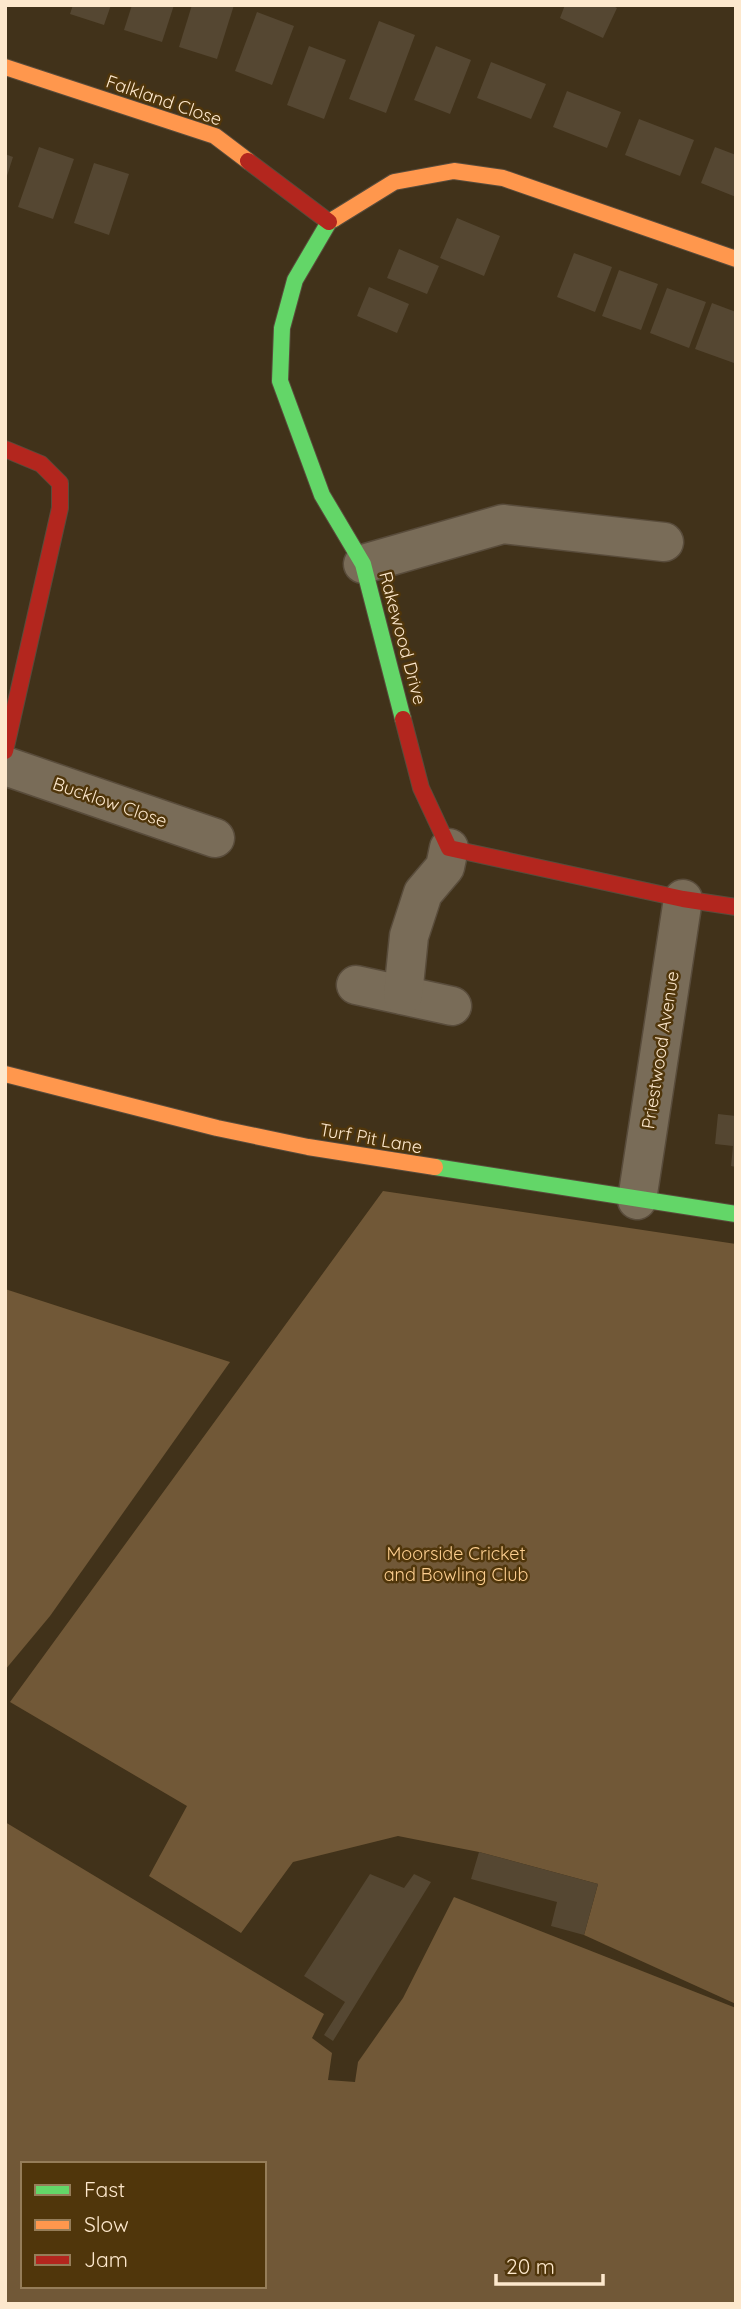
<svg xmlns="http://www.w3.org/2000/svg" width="741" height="2309" viewBox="0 0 741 2309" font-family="Quicksand,sans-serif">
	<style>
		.green { fill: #715837; fill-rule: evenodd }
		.building { fill: #554732 }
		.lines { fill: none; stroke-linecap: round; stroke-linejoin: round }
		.street-casing { stroke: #594c3b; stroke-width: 41 }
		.fast-casing { stroke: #594c3b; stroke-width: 18 }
		.slow-casing { stroke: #594c3b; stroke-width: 18 }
		.jam-casing { stroke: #594c3b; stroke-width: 18 }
		.street { stroke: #796c58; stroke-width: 38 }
		.fast { stroke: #63d668; stroke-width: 16 }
		.slow { stroke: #ff974d; stroke-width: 16 }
		.jam { stroke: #b3261e; stroke-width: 16 }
		.labels { text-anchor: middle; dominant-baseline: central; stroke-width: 5; stroke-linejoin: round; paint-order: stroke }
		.street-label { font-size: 18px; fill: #fde8cd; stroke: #50360b }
		.park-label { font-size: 18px; fill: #fdce8f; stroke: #50360b }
	</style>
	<rect width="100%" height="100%" fill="#41321a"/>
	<g class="green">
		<polygon points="383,1191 736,1244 736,2004 584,1935 598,1884 479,1852 398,1836 293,1862 241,1933 149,1876 187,1806 10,1702"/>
		<polygon points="5,1289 230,1362 50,1616 5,1670"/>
		<path d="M5 1822 324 2014 312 2038 332 2053 328 2080 355 2082 358 2062 403 1998 454 1897 736 2008V2304H5ZM23 2164H264V2286H23Z"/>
	</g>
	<g class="building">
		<polygon points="73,5 111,5 104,25 70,14"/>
		<polygon points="132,5 174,5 162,42 124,30"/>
		<polygon points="192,5 234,5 217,59 179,47"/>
		<polygon points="565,5 611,5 617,8 603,38 560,18"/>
		<polygon points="257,12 294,26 272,85 235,71"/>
		<polygon points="379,21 415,35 386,113 349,99"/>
		<polygon points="309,46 346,60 324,119 287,105"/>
		<polygon points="436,46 471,60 450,114 414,100"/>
		<polygon points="491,62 546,84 531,119 477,98"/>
		<polygon points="567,91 621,112 607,148 553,127"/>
		<polygon points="639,119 694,140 680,176 625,155"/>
		<polygon points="39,147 74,159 53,219 18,207"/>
		<polygon points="715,147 736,155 736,197 701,183"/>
		<polygon points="5,154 13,157 6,179 5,179"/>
		<polygon points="94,163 129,174 109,235 74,223"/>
		<polygon points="457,218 500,236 484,276 440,258"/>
		<polygon points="399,249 439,266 427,294 387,278"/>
		<polygon points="574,253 612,267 595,312 557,297"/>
		<polygon points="619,270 658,284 641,330 602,316"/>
		<polygon points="369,287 409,304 397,333 357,316"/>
		<polygon points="667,288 706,302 689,348 650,333"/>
		<polygon points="712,303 736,312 734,363 695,349"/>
		<polygon points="718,1114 736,1116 736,1167 731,1166 733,1146 715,1144"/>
		<polygon points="479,1852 598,1884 584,1935 551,1926 557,1902 471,1879"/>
		<polygon points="370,1874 404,1888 414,1874 431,1882 333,2041 324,2035 345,2002 304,1976"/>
	</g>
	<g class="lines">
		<g class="street-casing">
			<g id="street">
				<polyline points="363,564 503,524 664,542"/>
				<polyline points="5,766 215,838"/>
				<polyline points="356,985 452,1006"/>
				<polyline points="403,995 409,936 423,893 445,867 449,848"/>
				<polyline points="637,1200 683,899"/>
			</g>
		</g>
		<g class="fast-casing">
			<g id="fast">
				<polyline points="334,219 329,222 295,280 282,328 280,381 322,495 363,564 403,719"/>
				<polyline points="435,1167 736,1214"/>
			</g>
		</g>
		<g class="slow-casing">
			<g id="slow">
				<polyline points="5,67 215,136 248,161"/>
				<polyline points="334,219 394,182 454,171 503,178 736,259"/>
				<polyline points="5,1074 217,1128 308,1147 435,1167"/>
			</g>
		</g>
		<g class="jam-casing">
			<g id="jam">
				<polyline points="248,161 329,222"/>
				<polyline points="5,449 41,464 60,483 60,508 5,751"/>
				<polyline points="403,719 421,788 449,848 683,899 736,907"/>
			</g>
		</g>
		<use href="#street" class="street"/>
		<use href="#fast" class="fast"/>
		<use href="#slow" class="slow"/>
		<use href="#jam" class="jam"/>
	</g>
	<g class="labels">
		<g class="street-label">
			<text transform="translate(164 100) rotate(19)">Falkland Close</text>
			<text transform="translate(403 638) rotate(75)">Rakewood Drive</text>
			<text transform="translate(110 802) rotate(19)">Bucklow Close</text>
			<text transform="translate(660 1050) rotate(-81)">Priestwood Avenue</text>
			<text transform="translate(371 1138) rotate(10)">Turf Pit Lane</text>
		</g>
		<g class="park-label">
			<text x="456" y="1553">Moorside Cricket<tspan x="456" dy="21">and Bowling Club</tspan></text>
		</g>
	</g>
	<rect width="741" height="2309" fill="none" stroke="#fde8cd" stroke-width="14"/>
	<rect x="21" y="2162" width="245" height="126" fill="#50360b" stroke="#957d59" stroke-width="2"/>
	<rect x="35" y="2185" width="35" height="10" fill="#63d668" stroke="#957d59" stroke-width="2"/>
	<text x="84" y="2197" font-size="21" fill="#fde8cd">Fast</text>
	<rect x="35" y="2220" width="35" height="10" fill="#ff974d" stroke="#957d59" stroke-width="2"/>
	<text x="84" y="2232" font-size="21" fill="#fde8cd">Slow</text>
	<rect x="35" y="2255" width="35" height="10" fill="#b3261e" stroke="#957d59" stroke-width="2"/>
	<text x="84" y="2267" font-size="21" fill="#fde8cd">Jam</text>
	<path d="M496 2274v10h107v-10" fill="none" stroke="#fde8cd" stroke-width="3.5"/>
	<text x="506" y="2274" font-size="21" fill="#fde8cd" stroke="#50360b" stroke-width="5" paint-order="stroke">20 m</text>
</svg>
